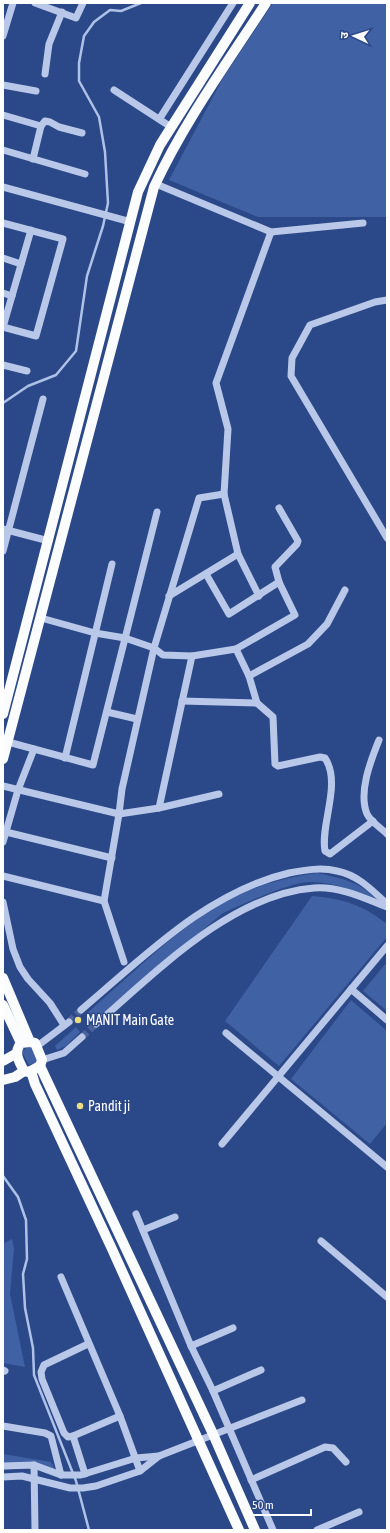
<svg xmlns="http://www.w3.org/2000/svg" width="390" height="1533" viewBox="0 0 390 1533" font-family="'Asap Condensed','Noto Sans Devanagari',sans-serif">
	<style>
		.green { fill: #4061a4 }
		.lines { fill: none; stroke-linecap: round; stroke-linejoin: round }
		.stream { stroke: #aec2e8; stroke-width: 2.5 }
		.minor-tunnel { stroke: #4b639a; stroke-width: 7; stroke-dasharray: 7 3.5; stroke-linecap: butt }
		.minor { stroke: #b9c8e8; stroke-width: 7 }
		.major { stroke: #fafcfe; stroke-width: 10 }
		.poi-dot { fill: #eedc81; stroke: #2b4888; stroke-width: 1.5 }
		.labels { text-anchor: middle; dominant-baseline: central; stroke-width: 3; stroke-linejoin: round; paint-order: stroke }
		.poi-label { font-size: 14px; fill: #fff; stroke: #2b4888; text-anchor: start }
	</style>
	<rect width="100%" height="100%" fill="#2b4888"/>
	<g class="green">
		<polygon points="273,3 387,3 387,222 386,217 258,217 169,180 223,78"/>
		<path d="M316 873C338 877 361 882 377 900 355 892 332 881 309 882 288 883 243 904 223 913L92 1022 86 1014C128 978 168 937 215 907 244 889 282 878 316 873Z"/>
		<path d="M312 896C344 899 361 904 387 924V937L279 1066 225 1021Z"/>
		<polygon points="387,962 387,1011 363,991"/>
		<polygon points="351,1000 387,1031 387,1123 370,1144 291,1079"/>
		<polygon points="76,1027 80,1032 66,1046 57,1050 55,1046"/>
		<polygon points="32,1047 37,1062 29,1065 22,1052 26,1048"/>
		<polygon points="12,1239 14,1248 10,1294 25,1367 3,1363 3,1244"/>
		<polygon points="3,1454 51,1462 56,1471 34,1467 3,1470"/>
	</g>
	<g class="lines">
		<g class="stream">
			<polyline points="3,403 28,386 56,375 76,351 87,276 103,226 108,203 105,152 99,117 79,81 79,63 84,36 94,22 110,10 121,11 141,3"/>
			<polyline points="3,1176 18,1197 26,1220 27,1259 23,1274 25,1308 33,1348 34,1375 76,1481 89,1530"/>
		</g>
		<g class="minor-tunnel">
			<polyline points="69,1022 81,1010"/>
			<polyline points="82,1037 96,1024"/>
		</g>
		<g class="minor">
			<polyline points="35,3 76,18 83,3"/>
			<polyline points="3,36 13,3"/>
			<polyline points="45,74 49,44 62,12"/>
			<polyline points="3,85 36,91"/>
			<polyline points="114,90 171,127"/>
			<polyline points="3,115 41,126"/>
			<polyline points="160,118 233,3"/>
			<polyline points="3,150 85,174"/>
			<polyline points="33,159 41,126 45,121 50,122 59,127 82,133"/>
			<polyline points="156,184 271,232 363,223"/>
			<polyline points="3,187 131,222"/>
			<polyline points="3,223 63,239 36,336 3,327"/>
			<polyline points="3,258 21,264"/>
			<polyline points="3,293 12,296"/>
			<polyline points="387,300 375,302 310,325 292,358 291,376 387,538"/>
			<polyline points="3,327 31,230"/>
			<polyline points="3,365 27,371"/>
			<polyline points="3,529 49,541"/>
			<polyline points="3,551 43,399"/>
			<polyline points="206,574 229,614 279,582"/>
			<polyline points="169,596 238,554"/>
			<polyline points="259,596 238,554 224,494 228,429 216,383 271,232"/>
			<polyline points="41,618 95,633 125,638 154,648 163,655 192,656 236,649 295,615 279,582 275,567 297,544 298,541 279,508"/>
			<path d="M236 649 249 676 257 703 273 717 275 764 278 766 320 757 325 758C342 784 320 824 325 851L330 854 373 821"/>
			<polyline points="249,676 308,644 327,624 345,590"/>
			<polyline points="182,701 257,703"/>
			<polyline points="107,712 137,719"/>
			<path d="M379 740C371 760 358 792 367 814 371 822 381 828 387 834"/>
			<polyline points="8,742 93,765 157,512"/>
			<polyline points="65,758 112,564"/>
			<polyline points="3,786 119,814 159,808 192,656"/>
			<polyline points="159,808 219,794"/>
			<polyline points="6,832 112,858"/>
			<polyline points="3,842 18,790 34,749"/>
			<polyline points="3,876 104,901"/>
			<polyline points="3,902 13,949 20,967 28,979 50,1003 64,1025"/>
			<polyline points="124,962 104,901 119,814 122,789 154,648 199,498 224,494"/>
			<polyline points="351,989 387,1020"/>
			<path d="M81 1010C144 957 207 892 289 873 305 870 321 867 337 871 358 875 372 890 387 904"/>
			<path d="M96 1024C155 973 232 894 314 888 339 886 364 898 387 907"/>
			<polyline points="226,1033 387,1167"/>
			<polyline points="36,1047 69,1022"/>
			<polyline points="42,1060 64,1053 82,1037"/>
			<polyline points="222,1144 387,946"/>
			<polyline points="136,1214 191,1346 213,1391 273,1530"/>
			<polyline points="143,1230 175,1217"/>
			<polyline points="321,1241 387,1297"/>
			<polyline points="61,1277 120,1416 140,1471"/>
			<polyline points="191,1346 233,1328"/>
			<polyline points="3,1370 5,1371"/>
			<polyline points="213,1391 261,1370"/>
			<polyline points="3,1426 45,1433 51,1436 61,1475"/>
			<polyline points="73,1436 120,1416"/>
			<polyline points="34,1465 35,1530"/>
			<polyline points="3,1466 34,1465 61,1475 81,1475 136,1458 159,1456"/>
			<polyline points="85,1474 73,1436 68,1437 64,1433 42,1379 41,1372 44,1365 88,1344"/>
			<polyline points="3,1477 22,1476 70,1488 83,1488 96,1486 140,1471 159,1456 302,1400"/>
			<polyline points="251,1480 325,1447 333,1448 346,1462"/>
			<polyline points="317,1530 359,1512"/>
		</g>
		<g class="major">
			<polyline points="3,714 138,192 160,145 250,3"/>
			<path d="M3 759 154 187C184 122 227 63 266 3"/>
			<polyline points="3,978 30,1042"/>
			<polyline points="3,1005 21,1043"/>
			<path d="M30 1042 35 1043 42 1060 40 1066 29 1072 24 1071C19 1061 13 1053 21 1043Z"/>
			<polyline points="3,1061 17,1053"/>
			<polyline points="40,1066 213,1434 255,1530"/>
			<polyline points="31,1071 35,1084 112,1249 239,1530"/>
			<polyline points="3,1080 15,1077 24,1071"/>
		</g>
	</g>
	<g class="poi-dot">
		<circle cx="78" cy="1020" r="4"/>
		<circle cx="80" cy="1106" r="4"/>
	</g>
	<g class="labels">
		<g class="poi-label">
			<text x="86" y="1020">MANIT Main Gate</text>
			<text x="88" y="1106">Pandit ji</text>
		</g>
	</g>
	<rect width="390" height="1533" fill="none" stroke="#ffffff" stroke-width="8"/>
	<g transform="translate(354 36) rotate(274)" stroke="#2b4888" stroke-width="3" paint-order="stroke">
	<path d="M0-3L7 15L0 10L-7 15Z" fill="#ffffff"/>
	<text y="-6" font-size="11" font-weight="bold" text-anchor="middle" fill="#ffffff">उ</text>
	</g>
	<path d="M246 1509v6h65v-6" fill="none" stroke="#ffffff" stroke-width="2"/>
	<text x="252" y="1509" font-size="12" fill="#ffffff" stroke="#2b4888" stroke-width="3" paint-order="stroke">50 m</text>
</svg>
